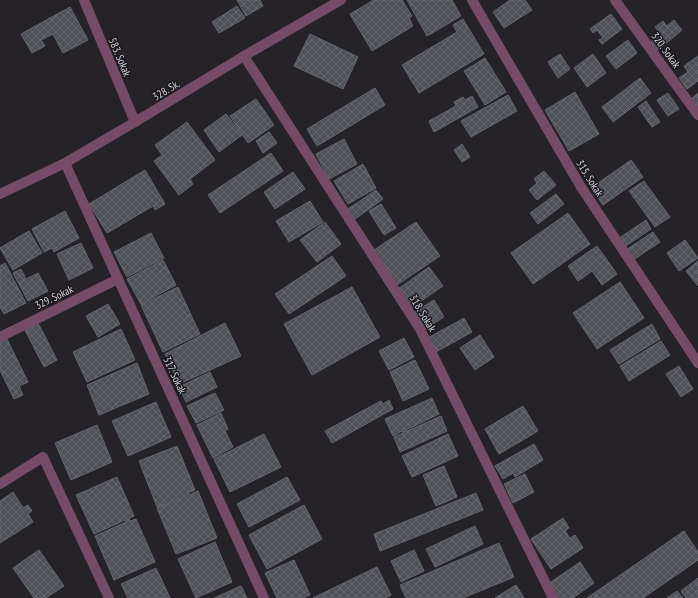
<svg xmlns="http://www.w3.org/2000/svg" width="698" height="598" viewBox="0 0 698 598" font-family="'PT Sans Narrow',sans-serif">
	<style>
		.building { fill: url(#building-cross-hatch); stroke: #65676e }
		.lines { fill: none; stroke-linecap: round; stroke-linejoin: round }
		.minor { stroke: #764b68; stroke-width: 10 }
		.labels { text-anchor: middle; dominant-baseline: central; stroke-width: 3; stroke-linejoin: round; paint-order: stroke }
		.street-label { font-size: 11px; fill: #d5d3d7; stroke: #1b191e }
	</style>
	<defs>
		<pattern id="building-cross-hatch" width="8" height="8" patternUnits="userSpaceOnUse"><rect width="8" height="8" fill="#4f5158"/><path d="M0 0l8 8M0 8l8-8" fill="none" stroke="#67696f"/></pattern>
	</defs>
	<rect width="100%" height="100%" fill="#252228"/>
	<g class="building">
		<polygon points="237,0 260,0 263,6 246,16"/>
		<polygon points="374,0 402,0 412,16 409,18 413,26 372,51 350,14"/>
		<polygon points="407,0 452,0 461,16 427,36"/>
		<polygon points="510,0 525,0 532,10 504,28 493,12"/>
		<polygon points="237,6 245,18 219,33 212,22"/>
		<polygon points="70,7 88,40 63,53 53,34 41,40 45,46 32,53 21,34"/>
		<polygon points="611,14 622,29 602,44 599,40 603,38 597,30 593,33 590,29"/>
		<polygon points="463,19 484,54 419,93 402,65 457,32 453,25"/>
		<polygon points="674,20 682,30 658,50 651,42 660,33 655,27 663,21 667,26"/>
		<polygon points="310,34 358,57 343,89 294,66"/>
		<polygon points="628,40 637,53 616,69 606,56"/>
		<polygon points="560,54 570,69 558,78 548,62"/>
		<polygon points="593,54 606,73 587,87 574,68"/>
		<polygon points="698,56 698,81 687,89 679,78 688,72 684,66"/>
		<polygon points="485,58 506,92 485,105 464,71"/>
		<polygon points="640,78 651,93 613,122 602,107"/>
		<polygon points="375,88 385,105 317,146 307,129"/>
		<polygon points="575,92 599,134 569,151 545,110"/>
		<polygon points="668,93 679,109 668,116 657,100"/>
		<polygon points="698,93 698,106 692,98"/>
		<polygon points="508,95 517,111 471,137 461,121"/>
		<polygon points="472,96 478,107 434,132 429,121 456,106 454,102 463,97 465,100"/>
		<polygon points="256,99 274,125 248,143 230,116"/>
		<polygon points="646,101 660,122 652,127 638,107"/>
		<polygon points="226,114 242,135 219,152 204,130"/>
		<polygon points="187,122 215,160 190,179 193,184 179,195 154,161 162,155 155,145"/>
		<polygon points="269,132 277,143 263,153 256,141"/>
		<polygon points="344,139 357,164 329,179 316,154"/>
		<polygon points="462,144 470,157 462,162 454,150"/>
		<polygon points="271,153 283,171 220,213 208,195"/>
		<polygon points="631,160 643,177 603,205 591,188"/>
		<polygon points="363,164 376,188 348,204 334,181"/>
		<polygon points="145,170 165,204 155,210 153,206 107,233 89,204"/>
		<polygon points="544,171 556,185 537,200 529,190 537,183 534,179"/>
		<polygon points="293,172 305,189 275,209 264,192"/>
		<polygon points="644,181 670,217 655,227 629,191"/>
		<polygon points="376,190 383,199 355,219 348,209"/>
		<polygon points="556,194 564,204 538,224 530,213"/>
		<polygon points="310,201 323,222 289,242 276,221"/>
		<polygon points="381,204 396,228 384,235 369,211"/>
		<polygon points="65,211 79,238 54,252 52,248 44,252 32,229"/>
		<polygon points="568,213 590,244 533,284 511,253"/>
		<polygon points="646,220 651,229 624,247 618,239"/>
		<polygon points="325,222 341,244 317,262 300,240"/>
		<polygon points="416,222 440,256 397,285 374,250"/>
		<polygon points="29,231 42,253 13,270 0,248"/>
		<polygon points="653,232 660,242 633,260 626,250"/>
		<polygon points="151,233 164,258 127,277 114,252"/>
		<polygon points="685,240 698,258 679,271 667,253"/>
		<polygon points="81,243 93,268 69,280 57,254"/>
		<polygon points="597,246 617,274 602,285 592,271 578,281 568,266"/>
		<polygon points="332,256 346,276 289,314 275,294"/>
		<polygon points="163,260 176,285 141,304 127,279"/>
		<polygon points="698,261 698,286 686,271"/>
		<polygon points="5,263 26,303 4,314 0,307 0,266"/>
		<polygon points="429,267 443,286 411,308 398,289"/>
		<polygon points="21,269 26,279 38,273 48,291 28,301 13,273"/>
		<polygon points="620,282 644,318 597,349 573,313"/>
		<polygon points="178,287 200,334 163,352 141,305"/>
		<polygon points="352,287 380,337 312,375 284,324"/>
		<polygon points="434,300 444,317 423,330 413,313"/>
		<polygon points="108,304 120,324 98,337 86,316"/>
		<polygon points="464,318 472,332 434,353 426,339"/>
		<polygon points="38,323 57,360 44,367 25,330"/>
		<polygon points="225,323 241,356 179,384 165,354"/>
		<polygon points="652,324 660,339 619,364 610,350"/>
		<polygon points="121,329 135,360 87,382 73,352"/>
		<polygon points="480,335 494,357 475,370 460,348"/>
		<polygon points="6,337 28,382 19,386 23,395 14,399 0,370 0,340"/>
		<polygon points="404,338 414,357 389,370 379,351"/>
		<polygon points="661,341 670,355 629,381 620,366"/>
		<polygon points="415,360 429,389 403,401 390,372"/>
		<polygon points="137,363 149,394 99,415 87,385"/>
		<polygon points="679,366 693,389 681,397 666,374"/>
		<polygon points="210,372 217,387 186,402 179,387"/>
		<polygon points="215,393 224,410 196,423 187,406"/>
		<polygon points="432,398 439,414 404,431 405,432 441,416 447,431 400,452 394,437 403,433 402,431 393,436 385,419"/>
		<polygon points="389,400 393,409 332,443 325,431 381,401 383,404"/>
		<polygon points="156,402 171,437 128,456 112,421"/>
		<polygon points="523,406 538,431 499,454 485,429"/>
		<polygon points="221,413 228,429 225,431 233,447 213,458 197,425"/>
		<polygon points="97,425 112,462 71,480 55,443"/>
		<polygon points="264,434 281,467 230,492 214,459"/>
		<polygon points="448,434 458,456 412,477 402,456"/>
		<polygon points="534,444 543,460 515,477 513,473 503,479 495,466"/>
		<polygon points="177,446 195,490 188,493 189,495 198,491 217,538 176,554 157,508 186,497 185,496 157,507 139,461"/>
		<polygon points="444,466 457,497 436,506 423,475"/>
		<polygon points="525,474 534,492 513,503 504,484"/>
		<polygon points="117,477 134,516 129,518 130,521 136,519 155,562 114,580 95,536 126,522 125,520 94,534 76,495"/>
		<polygon points="287,477 300,500 249,527 237,504"/>
		<polygon points="13,492 23,508 28,505 32,511 28,514 33,522 0,543 0,501"/>
		<polygon points="476,493 483,510 380,551 374,534"/>
		<polygon points="304,505 322,539 267,569 249,535"/>
		<polygon points="563,518 569,528 565,531 570,538 575,535 583,548 551,569 531,539"/>
		<polygon points="475,526 483,544 435,567 426,549"/>
		<polygon points="684,531 698,552 698,560 643,598 587,598"/>
		<polygon points="215,542 232,582 196,598 178,559"/>
		<polygon points="499,543 514,577 463,598 406,598 400,585"/>
		<polygon points="39,550 64,586 46,598 34,598 13,568"/>
		<polygon points="414,550 424,571 401,582 391,561"/>
		<polygon points="294,560 310,595 303,598 277,598 265,573"/>
		<polygon points="580,562 594,583 573,598 558,598 548,584"/>
		<polygon points="377,567 391,595 385,598 313,598"/>
		<polygon points="156,568 170,598 128,598 121,584"/>
		<polygon points="698,578 698,598 686,598 681,591"/>
		<polygon points="516,585 524,598 495,598"/>
		<polygon points="241,586 247,598 214,598"/>
		<polygon points="677,591 683,598 667,598"/>
	</g>
	<g class="lines">
		<g class="minor">
			<polyline points="84,0 135,122"/>
			<polyline points="472,0 581,187 698,363"/>
			<polyline points="615,0 698,115"/>
			<polyline points="244,56 420,329 553,598"/>
			<polyline points="65,163 264,598"/>
			<polyline points="0,194 65,163 135,122 244,56 341,0"/>
			<polyline points="0,337 118,279"/>
			<polyline points="0,484 43,457 109,598"/>
		</g>
	</g>
	<g class="labels">
		<g class="street-label">
			<text transform="translate(666 50) rotate(54)">320. Sokak</text>
			<text transform="translate(120 57) rotate(67)">583. Sokak</text>
			<text transform="translate(166 90) rotate(-31)">328. Sk.</text>
			<text transform="translate(590 178) rotate(58)">315. Sokak</text>
			<text transform="translate(54 297) rotate(-26)">329. Sokak</text>
			<text transform="translate(423 313) rotate(59)">318. Sokak</text>
			<text transform="translate(175 375) rotate(65)">317. Sokak</text>
		</g>
	</g>
</svg>
